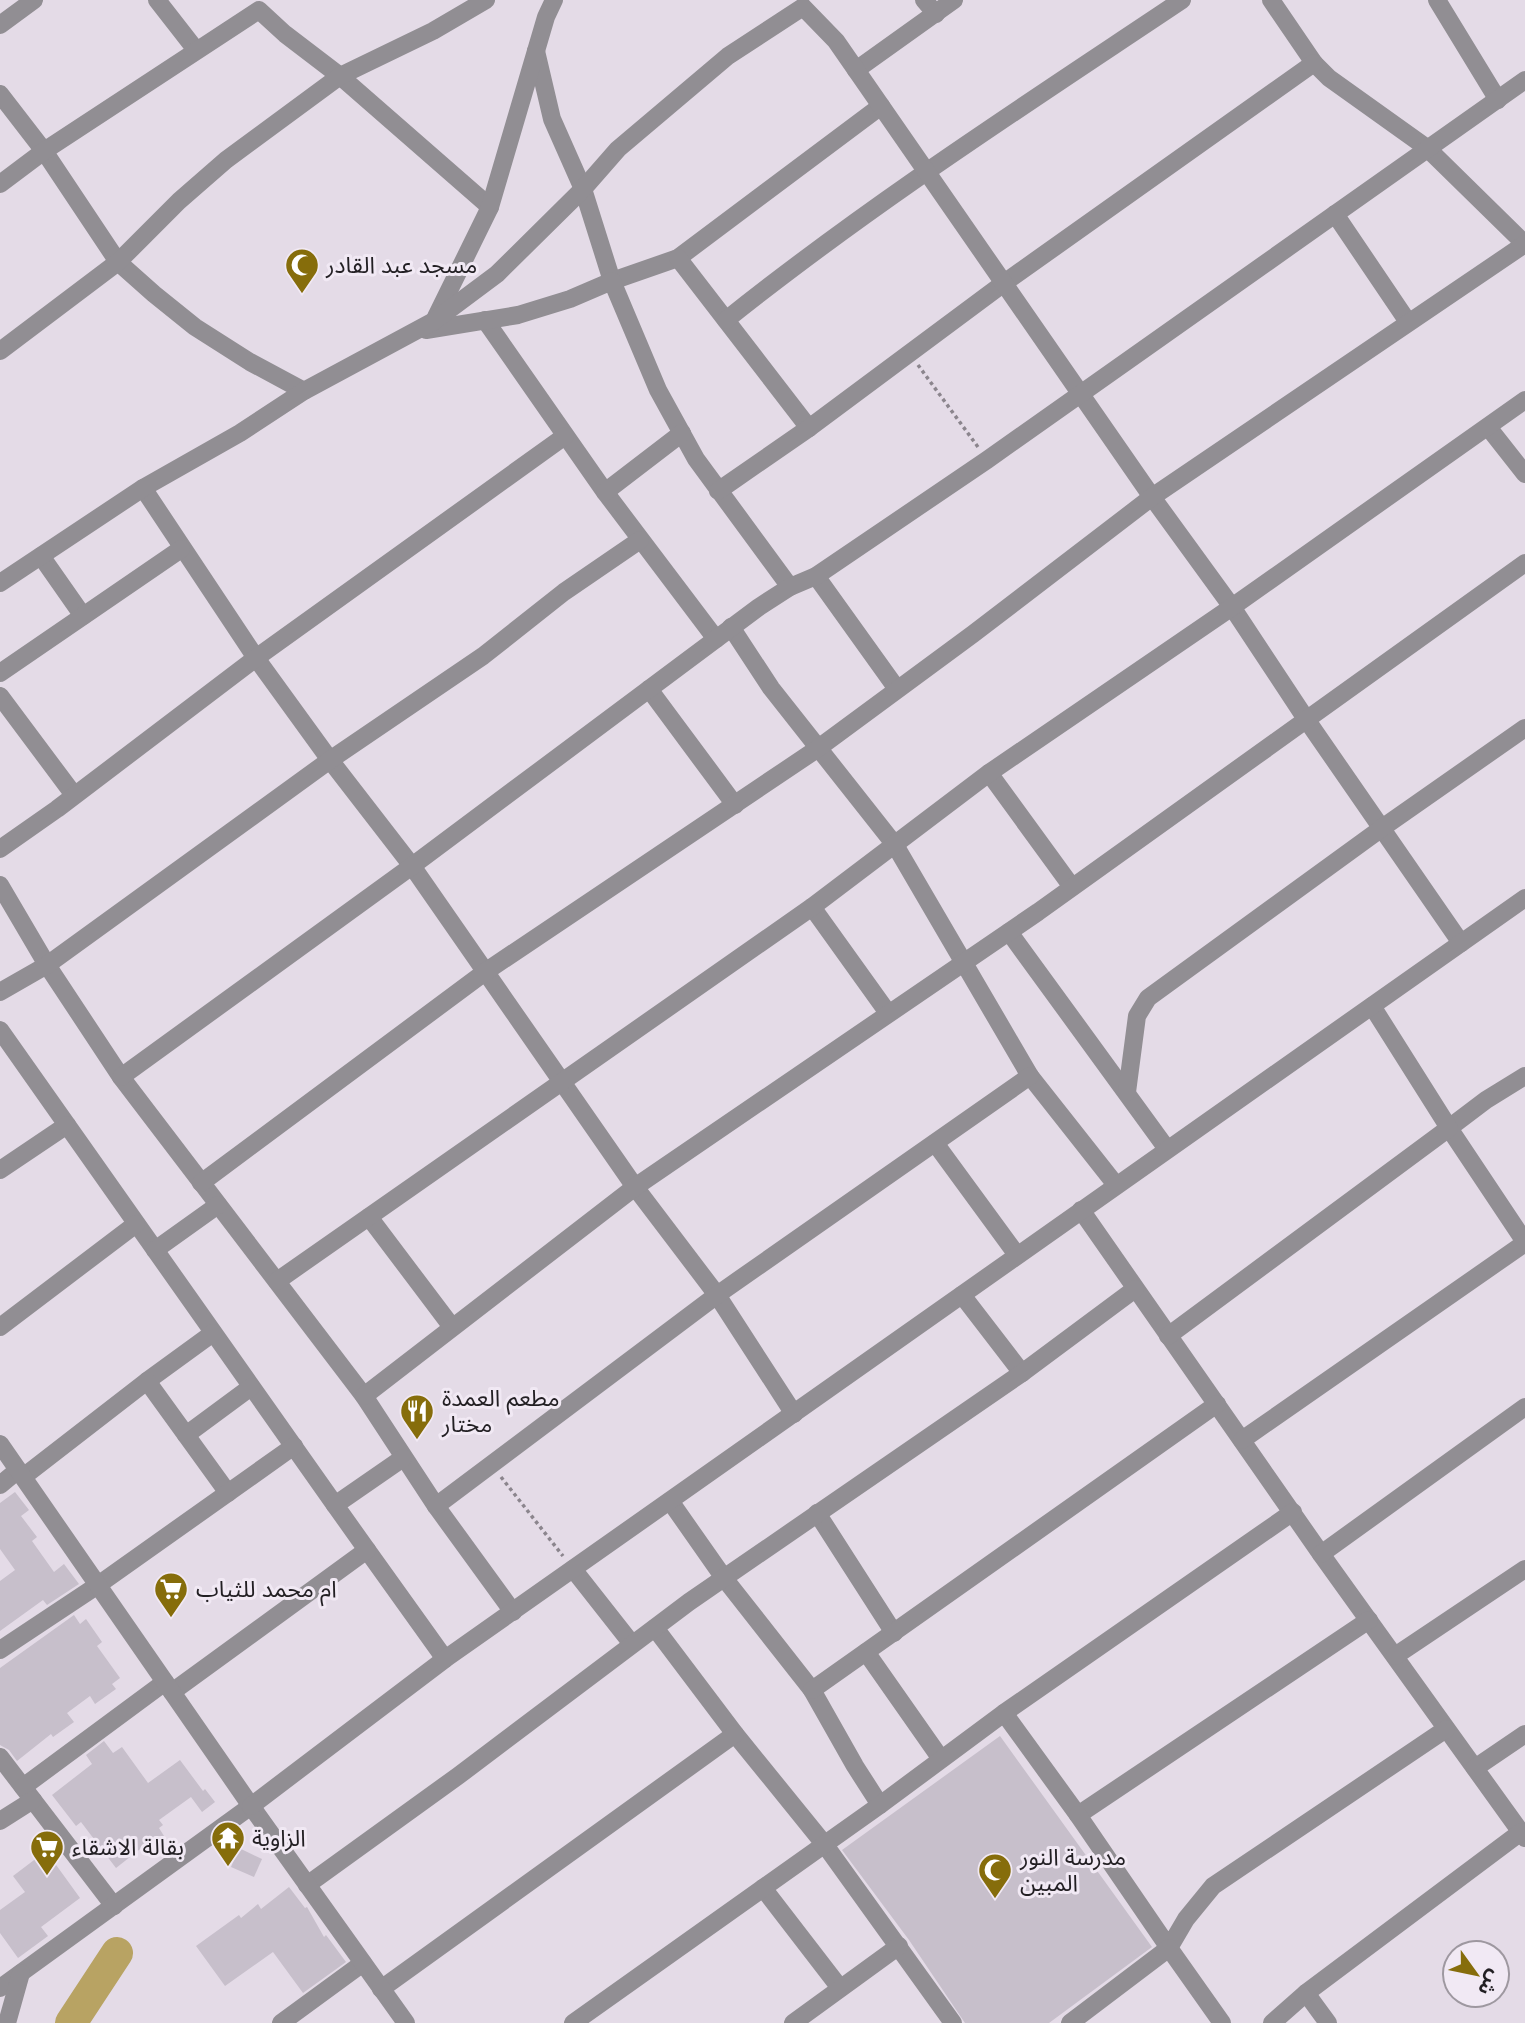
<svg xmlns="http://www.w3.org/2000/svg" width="1525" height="2023" viewBox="0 0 1525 2023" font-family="'Fira Sans','Noto Sans Arabic',sans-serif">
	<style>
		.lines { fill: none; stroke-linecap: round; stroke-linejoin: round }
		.river { stroke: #b8a363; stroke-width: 32 }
		.building { fill: #c7bfcb }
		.path { stroke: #8b858d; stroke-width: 3.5; stroke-dasharray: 3.5 3.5; stroke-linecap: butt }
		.minor { stroke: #918e93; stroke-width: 18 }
		.tertiary { stroke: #918e93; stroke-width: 18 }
		.labels { text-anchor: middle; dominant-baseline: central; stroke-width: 6; stroke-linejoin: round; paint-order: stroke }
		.poi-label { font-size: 23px; fill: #221f23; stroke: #f1e9f4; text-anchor: start }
	</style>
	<rect width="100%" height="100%" fill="#e4dbe7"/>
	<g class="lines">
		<polyline class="river" points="71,2023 117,1953"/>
	</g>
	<g class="building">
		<polygon points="15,1492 29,1510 21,1516 37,1537 32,1541 54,1572 64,1564 79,1584 47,1605 43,1600 0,1631 0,1581 15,1570 0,1549 0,1503"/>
		<polygon points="74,1615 80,1624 86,1619 102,1642 97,1646 120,1678 112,1684 116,1689 95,1704 90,1696 67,1713 74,1722 53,1737 51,1734 17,1761 9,1750 0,1745 0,1668"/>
		<polygon points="1000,1736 1152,1947 1049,2023 965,2023 909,1940 842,1850"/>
		<polygon points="104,1741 113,1753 122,1747 148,1783 180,1760 203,1791 205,1789 215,1802 202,1812 191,1797 159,1820 163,1825 159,1828 164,1836 146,1849 144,1846 116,1868 81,1822 76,1826 52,1795 92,1764 86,1755"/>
		<polygon points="239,1848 262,1859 254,1877 231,1867"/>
		<polygon points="46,1851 80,1898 41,1927 48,1936 18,1958 0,1933 0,1910 25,1892 13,1876"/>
		<polygon points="289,1887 305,1908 307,1907 324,1937 326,1935 346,1962 303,1993 273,1952 225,1986 196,1946 239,1915 241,1918 258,1904 261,1909"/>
	</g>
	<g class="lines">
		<g class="path">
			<polyline points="918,365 978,447"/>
			<polyline points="501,1477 563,1556"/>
		</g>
		<g class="minor">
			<polyline points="157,0 196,50"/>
			<polyline points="924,0 936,14"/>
			<polyline points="1271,0 1314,63 1329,78 1427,148 1525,244"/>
			<polyline points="1437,0 1498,100"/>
			<polyline points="0,25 34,0"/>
			<polyline points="536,51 552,119 583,189 612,281 678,258 881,106"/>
			<polyline points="856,70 954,0"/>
			<polyline points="0,94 44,151 118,262 154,294 195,327 250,362 304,391"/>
			<polyline points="0,184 44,151 259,10 285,34 340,76 490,207"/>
			<polyline points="1335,214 1408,322"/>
			<polyline points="678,258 809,428"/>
			<polyline points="436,317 490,207 546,17 554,0"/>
			<polyline points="485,320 605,492 716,639"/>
			<path d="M726 320C871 204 1028 103 1182 0"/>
			<polyline points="426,330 518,315 570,299 612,281 658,390 696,459 790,587"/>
			<polyline points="0,351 118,262 179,201 226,160 340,76 433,31 486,0"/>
			<polyline points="1488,427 1525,474"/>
			<polyline points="143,488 256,658 330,760 412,866 635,1187 717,1295 794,1414"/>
			<polyline points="718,491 809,428 1004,283 1314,63"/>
			<polyline points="605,492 682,433"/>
			<polyline points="41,556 83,616"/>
			<polyline points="816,576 897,689"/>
			<polyline points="0,583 143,488 240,433 304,391 434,321 497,274 583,189 618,149 728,56 803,7 836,41 1152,497 1232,607 1306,719 1461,943"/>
			<polyline points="731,627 771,688 895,845 1030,1076 1116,1185"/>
			<polyline points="0,673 181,549"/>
			<polyline points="649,689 735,805"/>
			<polyline points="0,696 74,795"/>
			<polyline points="989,773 1072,887"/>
			<polyline points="0,849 57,809 256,658 565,436"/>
			<polyline points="0,885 47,965 121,1077 364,1396 436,1506 513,1612"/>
			<polyline points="812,907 888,1013"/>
			<polyline points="1009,932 1167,1149"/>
			<polyline points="0,992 47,965 330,760 483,656 564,592 640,540"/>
			<polyline points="0,1030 67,1125 0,1170"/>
			<polyline points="1525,1076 1486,1100 1449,1128 1525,1242"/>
			<polyline points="121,1077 412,866 759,607 790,587 816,576 987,460 1525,80"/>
			<polyline points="1127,1092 1137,1016 1148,998 1382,828 1525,728"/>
			<polyline points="67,1125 335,1505"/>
			<polyline points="935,1143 1017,1255"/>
			<polyline points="201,1183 485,972 817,749 973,634 1152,497 1525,244"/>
			<polyline points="1081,1210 1321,1554 1525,1838"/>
			<polyline points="369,1217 452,1327"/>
			<polyline points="155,1250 218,1205"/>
			<polyline points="277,1281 812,907 989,773 1232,607 1525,400"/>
			<polyline points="962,1295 1022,1373"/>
			<polyline points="0,1327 136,1224"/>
			<polyline points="1168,1336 1449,1128 1372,1006"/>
			<polyline points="147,1381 213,1333"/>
			<polyline points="364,1396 635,1187 1038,912 1525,563"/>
			<polyline points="186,1435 251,1387"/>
			<polyline points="1242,1440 1525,1243"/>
			<polyline points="23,1477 147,1381 228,1493"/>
			<polyline points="0,1485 18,1470"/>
			<polyline points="670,1501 724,1578 812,1690 855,1766 880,1805"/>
			<polyline points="436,1506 717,1295 1030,1076"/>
			<polyline points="817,1513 894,1633"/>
			<polyline points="367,1550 445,1659"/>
			<polyline points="1321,1554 1525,1407"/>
			<polyline points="573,1569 632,1644"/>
			<polyline points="655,1628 735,1734 825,1845 953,2023"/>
			<polyline points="0,1650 98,1585 294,1446"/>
			<polyline points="866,1652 941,1759"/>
			<polyline points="1395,1656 1525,1569"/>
			<polyline points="812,1690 1217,1404"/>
			<polyline points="172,1692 367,1550 335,1505 403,1458"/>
			<polyline points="1004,1713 1078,1815 1369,1620"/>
			<polyline points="0,1757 114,1906"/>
			<polyline points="1475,1768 1525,1734"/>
			<polyline points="23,1787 165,1682"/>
			<polyline points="1078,1815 1169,1948 1186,1919 1213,1886 1446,1729"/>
			<polyline points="0,1821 33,1800"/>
			<polyline points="307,1885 458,1776 689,1602 1022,1373 1135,1289"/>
			<polyline points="763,1888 840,1988"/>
			<polyline points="0,1988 251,1806"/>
			<polyline points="381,1989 735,1734"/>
			<polyline points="1306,1993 1328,2023"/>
			<polyline points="7,2023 21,1973"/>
			<polyline points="281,2023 363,1963"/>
			<polyline points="573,2023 880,1805 1004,1713 1293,1512"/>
			<polyline points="793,2023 899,1946"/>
			<polyline points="1070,2023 1169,1948 1222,2023"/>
			<polyline points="1272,2023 1306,1993 1521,1832"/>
		</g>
		<g class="tertiary">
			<polyline points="0,1444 251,1806 406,2023"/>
			<polyline points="251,1806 445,1659 1525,898"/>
		</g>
	</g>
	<defs>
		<g id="mosque-pin" transform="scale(1.75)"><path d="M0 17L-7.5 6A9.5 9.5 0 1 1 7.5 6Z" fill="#866d0b" stroke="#f1e9f4"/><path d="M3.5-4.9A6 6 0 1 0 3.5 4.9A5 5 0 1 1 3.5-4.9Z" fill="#fff"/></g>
		<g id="restaurant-pin" transform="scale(1.75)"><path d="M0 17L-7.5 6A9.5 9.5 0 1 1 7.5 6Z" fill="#866d0b" stroke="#f1e9f4"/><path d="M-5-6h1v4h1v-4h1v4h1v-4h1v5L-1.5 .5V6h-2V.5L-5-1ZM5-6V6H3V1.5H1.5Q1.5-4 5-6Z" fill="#fff"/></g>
		<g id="supermarket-pin" transform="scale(1.75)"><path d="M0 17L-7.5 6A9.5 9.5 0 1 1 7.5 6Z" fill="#866d0b" stroke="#f1e9f4"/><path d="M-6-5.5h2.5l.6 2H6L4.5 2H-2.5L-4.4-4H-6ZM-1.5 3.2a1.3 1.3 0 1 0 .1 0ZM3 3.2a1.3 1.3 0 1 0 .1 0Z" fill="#fff"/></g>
		<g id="temple-pin" transform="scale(1.75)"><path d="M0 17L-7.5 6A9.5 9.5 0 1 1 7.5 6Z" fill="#866d0b" stroke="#f1e9f4"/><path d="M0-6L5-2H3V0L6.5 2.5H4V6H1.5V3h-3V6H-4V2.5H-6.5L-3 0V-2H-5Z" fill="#fff"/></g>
	</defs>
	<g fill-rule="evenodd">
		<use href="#mosque-pin" x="302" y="265"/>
		<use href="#restaurant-pin" x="417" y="1411"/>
		<use href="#supermarket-pin" x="171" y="1589"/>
		<use href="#temple-pin" x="228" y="1838"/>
		<use href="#supermarket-pin" x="47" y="1847"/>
		<use href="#mosque-pin" x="995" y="1870"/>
	</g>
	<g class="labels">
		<g class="poi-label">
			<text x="326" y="265">مسجد عبد القادر</text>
			<text x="442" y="1398">مطعم العمدة<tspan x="442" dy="26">مختار</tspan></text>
			<text x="196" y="1589">ام محمد للثياب</text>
			<text x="252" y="1838">الزاوية</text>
			<text x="72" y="1847">بقالة الاشقاء</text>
			<text x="1020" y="1857">مدرسة النور<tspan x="1020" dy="26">المبين</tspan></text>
		</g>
	</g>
	<g transform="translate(1476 1974) rotate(123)"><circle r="33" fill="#f1e9f4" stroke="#9e98a0" stroke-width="2"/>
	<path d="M0-5L12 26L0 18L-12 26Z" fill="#866d0b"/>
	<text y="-10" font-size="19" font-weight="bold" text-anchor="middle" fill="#221f23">ش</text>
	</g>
</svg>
